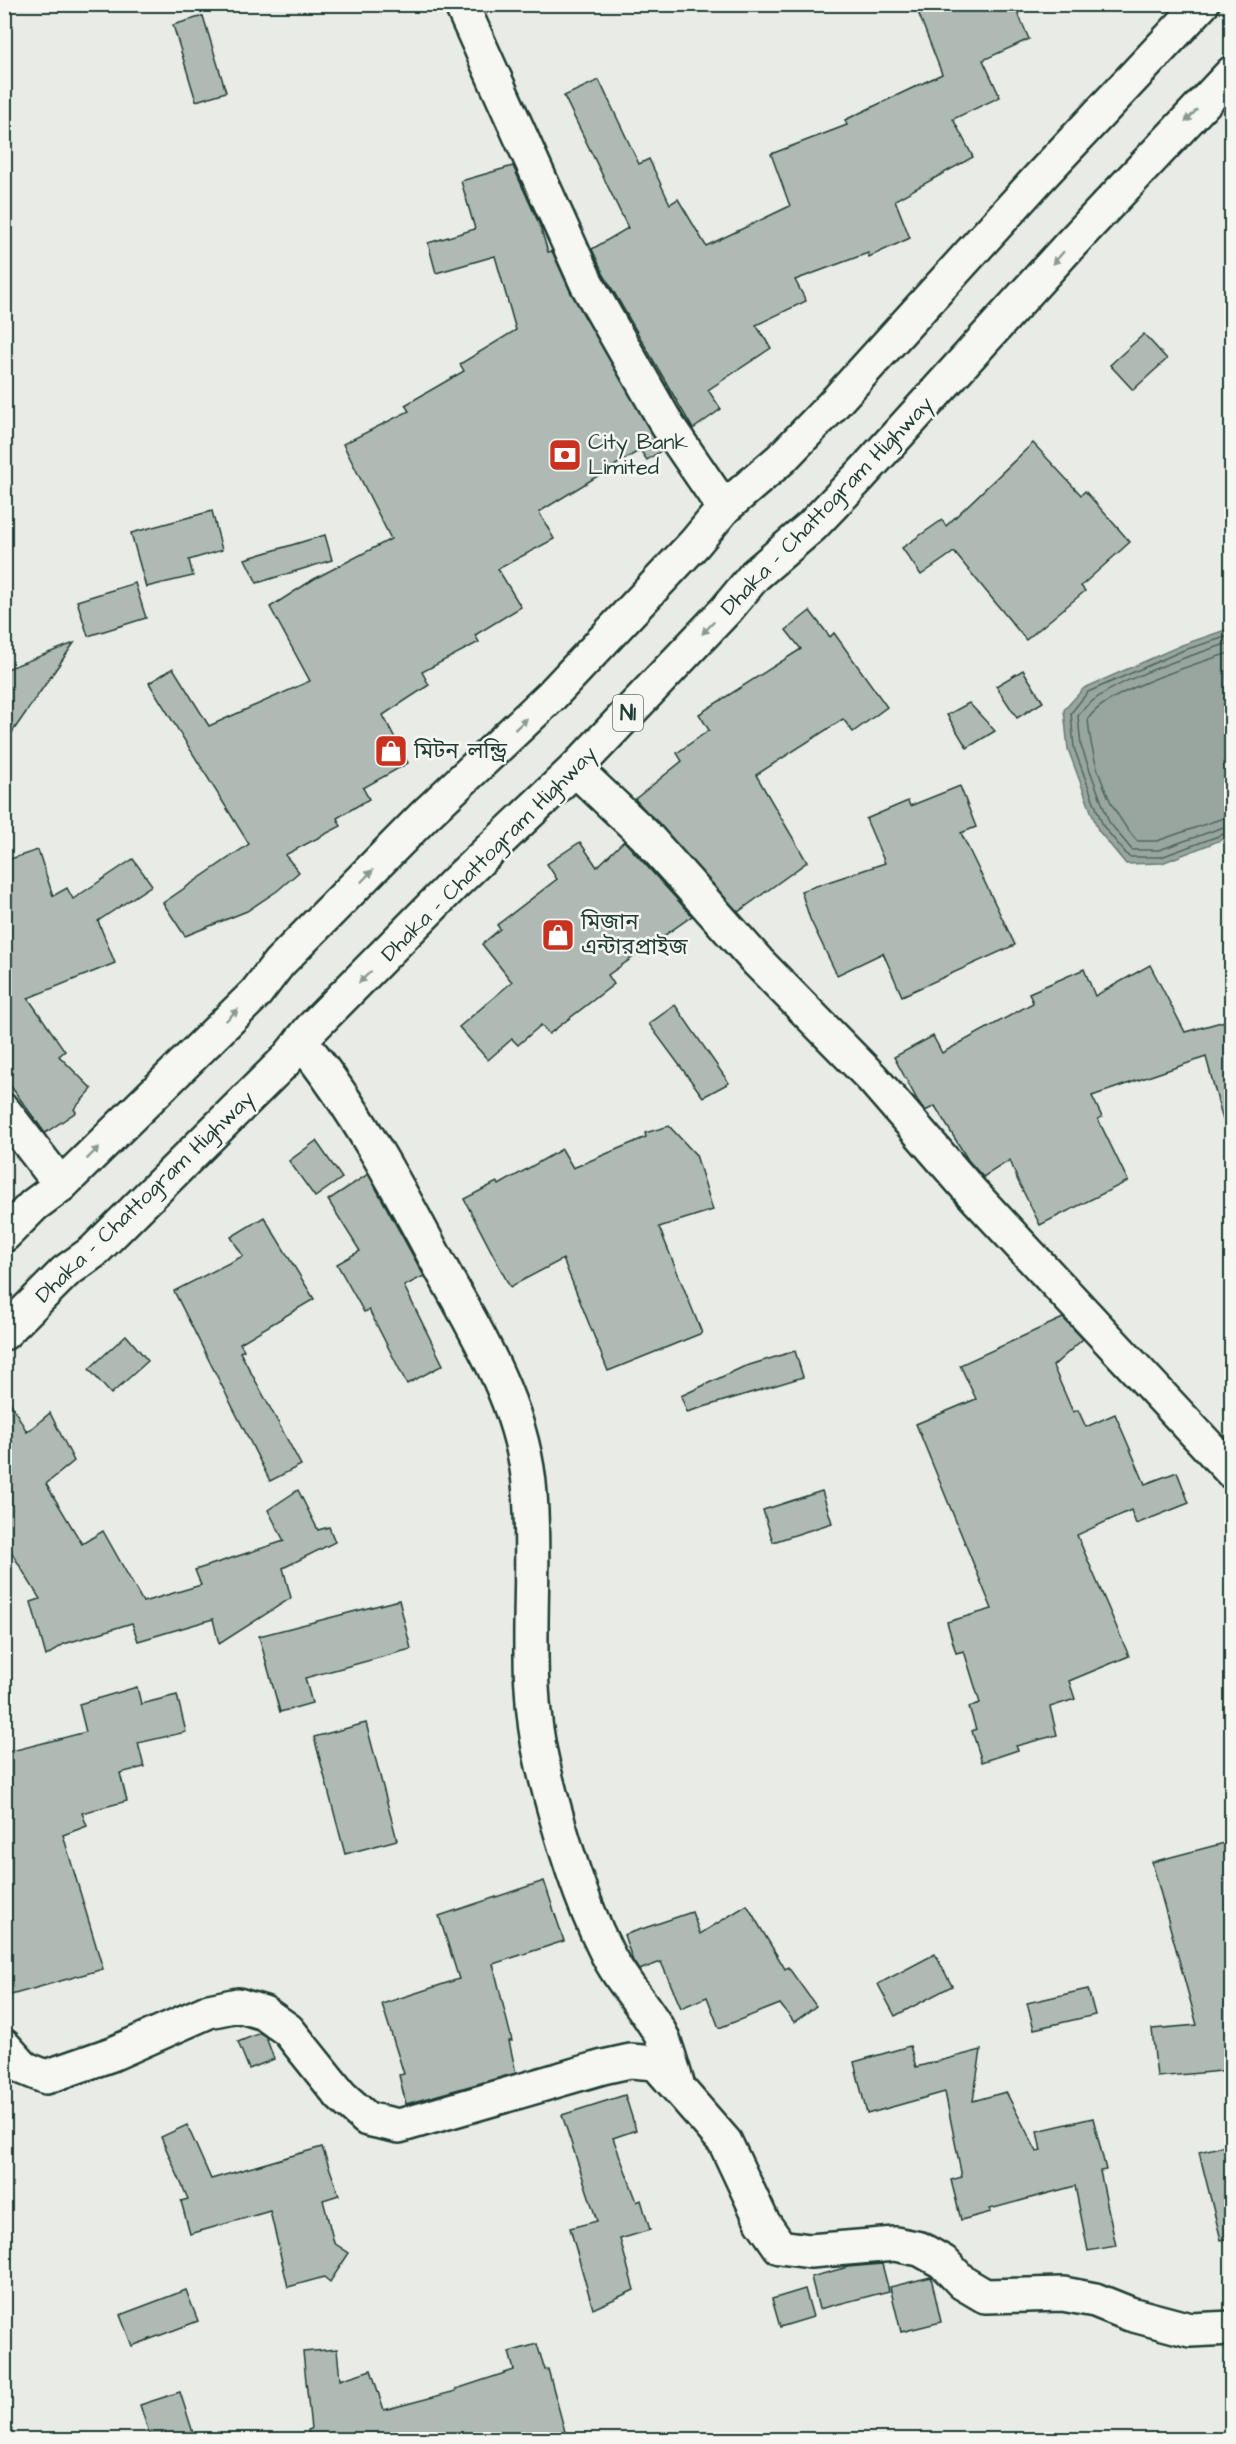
<svg xmlns="http://www.w3.org/2000/svg" width="1236" height="2444" viewBox="0 0 1236 2444" font-family="'Architects Daughter','Noto Sans Bengali',sans-serif">
	<style>
		.water { fill: #99a6a0; stroke: #687c75; stroke-width: 1.5 }
		.lines { fill: none; stroke-linecap: round; stroke-linejoin: round }
		.shore { stroke: #50675f; stroke-width: 1.5 }
		.building { fill: #b0bab5; stroke: #1f3d34; stroke-width: 1.5 }
		.minor-casing { stroke: #1f3d34; stroke-width: 38 }
		.trunk-casing { stroke: #1f3d34; stroke-width: 38 }
		.minor { stroke: #f6f6f2; stroke-width: 33 }
		.trunk { stroke: #f6f6f2; stroke-width: 33 }
		.oneway { fill: #8a9a93 }
		.labels { text-anchor: middle; dominant-baseline: central; stroke-width: 5; stroke-linejoin: round; paint-order: stroke }
		.shield { fill: #f6f6f2; stroke: #60746d; stroke-width: 1.5 }
		.shield-label { font-size: 21px; font-weight: bold; fill: #1f3d34 }
		.poi-label { font-size: 22px; fill: #1f3d34; stroke: #f6f6f2; text-anchor: start }
		.street-label { font-size: 22px; fill: #1f3d34; stroke: #f6f6f2 }
	</style>
	<rect width="100%" height="100%" fill="#e9ebe7"/>
	<filter id="ink" filterUnits="userSpaceOnUse"><feTurbulence type="fractalNoise" baseFrequency=".0167" numOctaves="2"/><feDisplacementMap in="SourceGraphic" scale="12" xChannelSelector="R" yChannelSelector="G"/><feConvolveMatrix kernelMatrix="1 2 1 2 8 2 1 2 1" color-interpolation-filters="sRGB"/></filter>
	<g filter="url(#ink)">
		<polygon class="water" points="1231,628 1231,836 1162,863 1126,864 1098,830 1068,749 1064,710 1084,688 1182,645"/>
		<g class="lines">
			<g class="shore">
				<polyline points="1232,635 1184,650 1088,692 1071,713 1074,748 1103,826 1129,857 1161,857 1232,831"/>
				<path d="M1232 642C1193 655 1099 683 1078 716L1081 746 1109 822 1132 850H1159L1232 824"/>
				<path d="M1232 652C1199 663 1105 691 1088 719 1091 761 1108 809 1137 841H1157L1232 815"/>
			</g>
		</g>
		<g class="building">
			<polygon points="915,4 1014,4 1029,39 983,60 1000,97 953,119 973,157 895,200 910,238 869,257 868,253 795,280 806,301 756,325 771,348 708,390 721,409 693,429 604,275 592,249 628,228 564,96 599,80 639,164 649,159 670,204 678,199 706,246 790,206 771,154 847,125 845,120 942,74"/>
			<polygon points="203,16 226,92 196,101 173,25"/>
			<polygon points="513,166 540,226 548,252 552,251 571,293 662,450 647,460 640,450 539,512 554,539 498,569 521,607 475,635 479,642 422,672 429,685 383,715 408,763 363,788 369,799 337,818 341,826 285,855 299,872 277,891 247,911 185,936 163,903 249,844 149,683 173,668 209,726 310,681 270,607 314,579 391,539 343,444 409,411 405,405 464,371 460,364 516,330 495,256 436,273 428,243 475,229 461,181"/>
			<polygon points="1144,334 1167,359 1133,390 1110,365"/>
			<polygon points="1033,443 1081,495 1085,491 1130,542 1081,586 1085,591 1026,640 954,552 921,575 902,548 942,520 946,526"/>
			<polygon points="212,511 222,550 189,560 193,576 146,587 131,533"/>
			<polygon points="325,535 332,560 257,583 245,559"/>
			<polygon points="135,583 146,618 88,636 77,601"/>
			<polygon points="810,611 830,637 834,633 887,707 853,732 843,719 756,775 807,862 738,912 635,799 682,761 677,753 709,730 699,714 801,649 786,630"/>
			<polygon points="74,643 4,744 4,670"/>
			<polygon points="1023,670 1043,702 1017,718 996,686"/>
			<polygon points="969,703 995,731 967,748 947,715"/>
			<polygon points="960,786 976,827 961,833 1015,945 902,996 883,953 837,975 810,919 801,891 885,863 866,819 908,801 910,806"/>
			<polygon points="624,841 692,916 608,975 614,984 549,1034 541,1025 518,1045 512,1039 488,1060 459,1027 512,982 482,944 500,929 497,925 557,879 547,864 580,842 597,867"/>
			<polygon points="38,850 53,896 67,888 73,899 133,859 152,885 98,921 115,963 28,998 65,1051 59,1056 92,1089 74,1109 76,1112 45,1133 4,1077 4,861"/>
			<polygon points="1150,965 1185,1032 1232,1019 1232,1119 1223,1120 1206,1057 1092,1096 1102,1117 1098,1119 1128,1181 1040,1225 1018,1181 1010,1160 983,1177 968,1160 935,1106 925,1111 920,1105 894,1057 933,1036 942,1053 1033,1003 1029,993 1084,969 1095,996"/>
			<polygon points="675,1005 729,1083 703,1097 649,1024"/>
			<polygon points="669,1126 696,1155 713,1210 659,1227 702,1333 608,1371 563,1259 510,1287 464,1199 497,1182 499,1185 562,1149 573,1168 646,1137 645,1133"/>
			<polygon points="316,1141 342,1178 315,1197 289,1161"/>
			<polygon points="368,1174 424,1276 404,1286 443,1365 407,1384 369,1310 364,1312 337,1264 360,1251 328,1200"/>
			<polygon points="264,1217 314,1299 240,1343 244,1350 240,1352 301,1465 270,1481 174,1291 243,1256 231,1237"/>
			<polygon points="1063,1318 1083,1339 1053,1366 1073,1412 1078,1410 1086,1427 1115,1414 1145,1484 1177,1472 1189,1503 1136,1524 1131,1510 1077,1535 1129,1656 1069,1681 1075,1699 1050,1707 1057,1735 1016,1746 1018,1750 982,1762 972,1731 976,1729 969,1707 980,1703 964,1651 956,1653 947,1622 992,1609 916,1424 976,1399 960,1365"/>
			<polygon points="126,1335 148,1361 111,1394 89,1369"/>
			<polygon points="795,1351 803,1377 687,1412 681,1396 743,1367"/>
			<polygon points="4,1391 27,1432 50,1413 74,1461 46,1484 82,1544 103,1531 143,1602 201,1585 195,1570 284,1541 268,1510 298,1490 318,1530 329,1527 335,1542 283,1568 291,1598 219,1644 213,1619 138,1641 132,1623 64,1644 46,1656 31,1602 40,1599 4,1540"/>
			<polygon points="822,1491 832,1523 773,1542 763,1510"/>
			<polygon points="399,1600 411,1649 305,1678 312,1703 280,1712 259,1636"/>
			<polygon points="137,1687 141,1704 177,1695 186,1732 138,1743 144,1767 120,1773 127,1801 82,1813 87,1826 63,1835 103,1969 4,1997 4,1753 86,1732 79,1704"/>
			<polygon points="366,1723 397,1840 345,1854 314,1737"/>
			<polygon points="1232,1841 1232,2070 1157,2077 1152,2029 1197,2025 1152,1862"/>
			<polygon points="544,1881 564,1941 493,1964 512,2041 509,2041 516,2073 406,2104 399,2075 404,2074 382,2004 459,1979 439,1916"/>
			<polygon points="747,1905 785,1969 788,1967 816,2006 794,2022 780,2004 719,2028 707,1997 681,2008 661,1962 639,1970 633,1961 624,1935 692,1912 700,1934"/>
			<polygon points="935,1954 952,1986 895,2016 878,1984"/>
			<polygon points="1088,1989 1095,2015 1034,2029 1027,2003"/>
			<polygon points="260,2033 266,2037 274,2059 249,2069 238,2042"/>
			<polygon points="910,2046 916,2067 981,2050 973,2101 1006,2092 1037,2152 1041,2151 1037,2131 1093,2118 1106,2170 1100,2171 1116,2246 1088,2251 1075,2186 990,2209 991,2212 961,2220 951,2180 962,2177 945,2092 867,2114 854,2062"/>
			<polygon points="625,2095 636,2130 613,2138 637,2202 641,2200 650,2230 620,2239 634,2290 593,2309 570,2228 597,2221 562,2115"/>
			<polygon points="187,2125 211,2179 322,2147 339,2195 323,2200 334,2243 349,2253 330,2282 324,2277 288,2287 270,2211 190,2234 181,2201 188,2199 161,2137"/>
			<polygon points="1232,2144 1232,2238 1221,2240 1199,2152"/>
			<polygon points="882,2264 889,2291 819,2309 811,2277 848,2267"/>
			<polygon points="931,2277 941,2322 901,2332 890,2287"/>
			<polygon points="805,2289 813,2317 780,2327 772,2299"/>
			<polygon points="186,2290 198,2321 132,2346 120,2315"/>
			<polygon points="537,2344 545,2370 548,2369 567,2439 310,2439 308,2430 311,2429 303,2352 337,2349 340,2380 371,2370 384,2410 456,2391 456,2389 514,2370 509,2352"/>
			<polygon points="180,2392 195,2439 151,2439 140,2405"/>
		</g>
		<g class="lines">
			<g class="minor-casing">
				<g id="minor">
					<polyline points="461,4 587,284 668,426 724,508"/>
					<polyline points="575,769 645,835 758,962 872,1078 972,1193 1232,1472"/>
					<path d="M301 1041C355 1108 396 1184 436 1259 477 1334 524 1406 530 1494 537 1584 521 1677 543 1766 558 1827 577 1893 605 1949 619 1980 645 2005 661 2035 668 2050 672 2068 677 2083"/>
					<polyline points="4,1111 61,1185"/>
					<polyline points="4,2046 24,2068 46,2077 112,2054 209,2011 238,2005 264,2013 288,2030 341,2096 367,2119 399,2126 603,2067 630,2061 656,2063 725,2142 762,2221 780,2247 810,2251 895,2244 920,2249 943,2262 963,2283 985,2296 1063,2294 1095,2300 1130,2314 1190,2330 1232,2328"/>
				</g>
			</g>
			<g class="trunk-casing">
				<g id="trunk">
					<polyline points="4,1235 34,1205 61,1185 256,993 279,963 424,816 550,697 695,543 724,508 781,459 830,408 1037,180 1202,4"/>
					<polyline points="4,1333 65,1272 93,1252 286,1060 310,1030 455,883 575,769 726,610 755,575 812,526 861,475 1068,247 1232,73"/>
				</g>
			</g>
			<use href="#minor" class="minor"/>
			<use href="#trunk" class="trunk"/>
		</g>
		<defs><path id="oneway-solid" d="M-6-.8H1V-3.2L6.5 0L1 3.2V.8H-6Z" transform="scale(1.5)"/></defs>
		<g class="oneway">
			<use href="#oneway-solid" transform="translate(1191 116) rotate(133)"/>
			<use href="#oneway-solid" transform="translate(1058 258) rotate(132)"/>
			<use href="#oneway-solid" transform="translate(708 628) rotate(134)"/>
			<use href="#oneway-solid" transform="translate(521 724) rotate(-43)"/>
			<use href="#oneway-solid" transform="translate(367 876) rotate(-46)"/>
			<use href="#oneway-solid" transform="translate(365 977) rotate(136)"/>
			<use href="#oneway-solid" transform="translate(232 1015) rotate(-44)"/>
			<use href="#oneway-solid" transform="translate(93 1153) rotate(-45)"/>
		</g>
	</g>
	<defs>
		<g id="bank-square" transform="scale(1.725)"><rect x="-9" y="-9" width="18" height="18" rx="4" fill="#c8321e" stroke="#f6f6f2"/><path d="M-6-4H6V4H-6ZM0-2.3a2.3 2.3 0 1 0 0 4.6a2.3 2.3 0 1 0 0-4.6Z" fill="#fff"/></g>
		<g id="shop-square" transform="scale(1.725)"><rect x="-9" y="-9" width="18" height="18" rx="4" fill="#c8321e" stroke="#f6f6f2"/><path d="M-5-2.5h2.3a2.7 3.5 0 0 1 5.4 0H5L5.5 6h-11ZM-1.5-2.5h3a1.5 2.3 0 0 0-3 0Z" fill="#fff"/></g>
	</defs>
	<g fill-rule="evenodd">
		<use href="#bank-square" x="565" y="455"/>
		<use href="#shop-square" x="391" y="751"/>
		<use href="#shop-square" x="558" y="935"/>
	</g>
	<g class="labels">
		<rect class="shield" x="613" y="695" width="30" height="36" rx="4.5"/>
		<g class="shield-label">
			<text x="628" y="713">N1</text>
		</g>
		<g class="poi-label">
			<text x="588" y="442">City Bank<tspan x="588" dy="25">Limited</tspan></text>
			<text x="414" y="751">মিটন লন্ড্রি</text>
			<text x="581" y="922">মিজান<tspan x="581" dy="25">এন্টারপ্রাইজ</tspan></text>
		</g>
		<g class="street-label">
			<text transform="translate(827 506) rotate(-46)">Dhaka - Chattogram Highway</text>
			<text transform="translate(489 854) rotate(-45)">Dhaka - Chattogram Highway</text>
			<text transform="translate(145 1197) rotate(-44)">Dhaka - Chattogram Highway</text>
		</g>
	</g>
	<rect width="1236" height="2444" fill="none" stroke="#f6f6f2" stroke-width="24"/>
	<rect x="12" y="12" width="1212" height="2420" fill="none" stroke="#1f3d34" stroke-width="2" filter="url(#ink)"/>
</svg>
